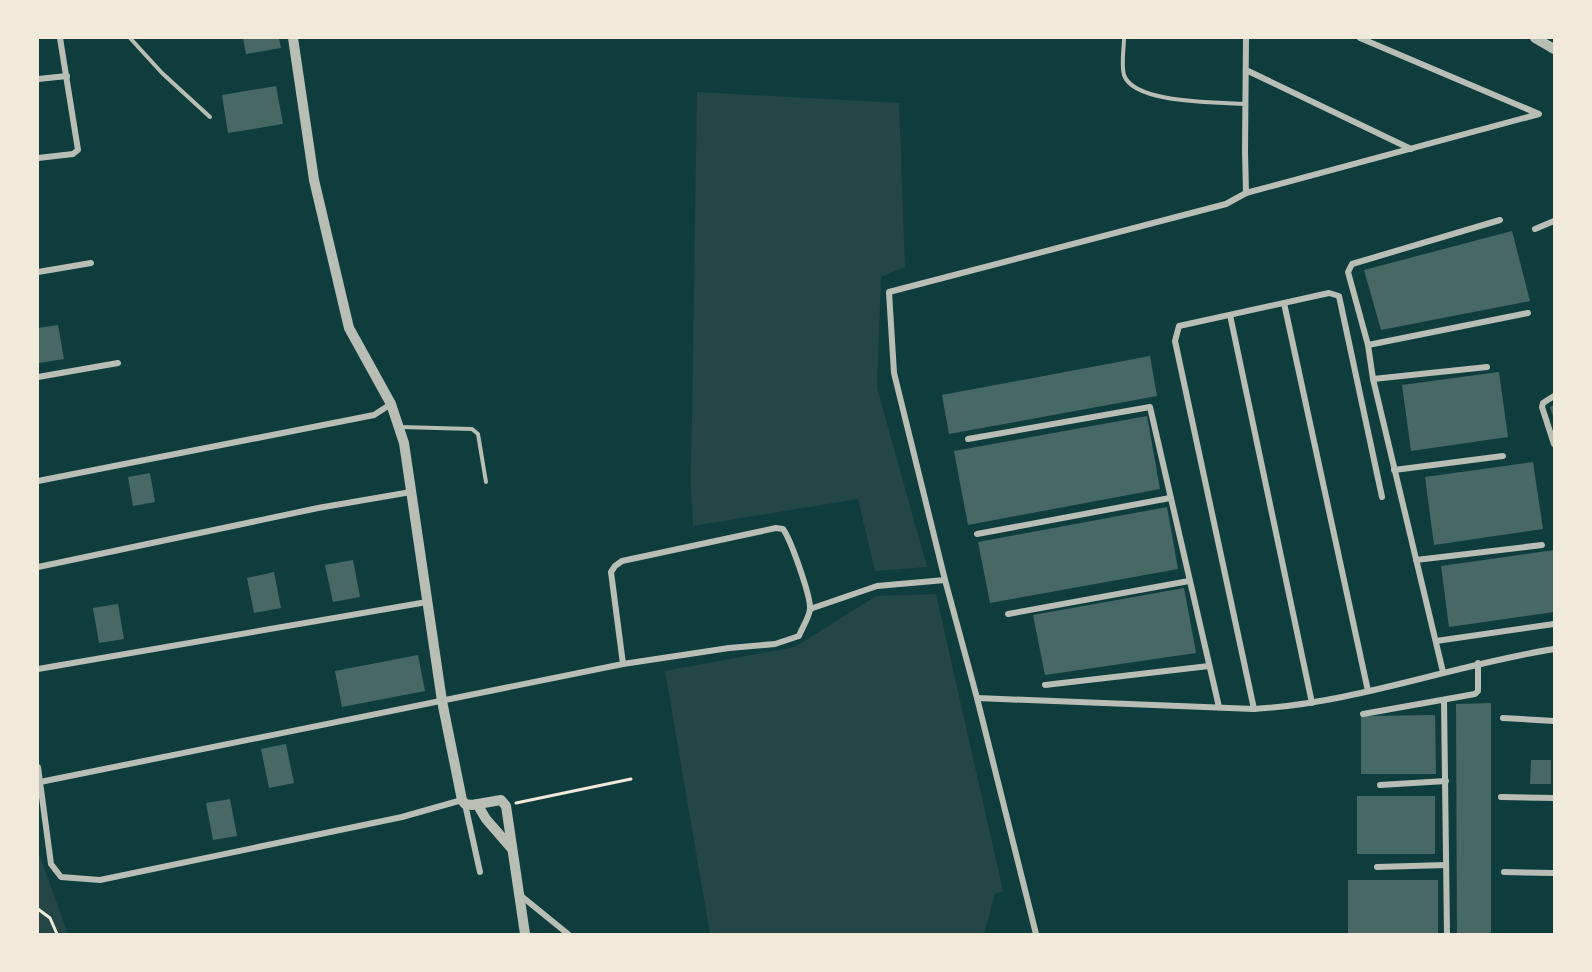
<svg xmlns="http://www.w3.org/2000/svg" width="1592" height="972" viewBox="0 0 1592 972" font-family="'PT Sans Narrow',sans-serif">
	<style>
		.green { fill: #244646 }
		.building { fill: #486865 }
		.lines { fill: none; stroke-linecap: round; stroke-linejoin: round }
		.path { stroke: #f1e9da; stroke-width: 3 }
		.service { stroke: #b8beb3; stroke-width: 4 }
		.minor { stroke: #b8beb3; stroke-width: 6 }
		.tertiary { stroke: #b8beb3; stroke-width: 10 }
	</style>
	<rect width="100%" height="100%" fill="#0f3d3e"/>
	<g class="green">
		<polygon points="697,92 899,103 905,267 881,277 877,388 927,567 875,571 858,499 693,526 691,484"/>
		<polygon points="936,594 1003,891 995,894 984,934 710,934 665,671 795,647 876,596"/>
		<polygon points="38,851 68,934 38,934"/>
	</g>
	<g class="building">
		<polygon points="243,38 279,38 281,48 246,54"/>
		<polygon points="276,86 283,124 228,133 222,95"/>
		<polygon points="1512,231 1530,301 1381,330 1364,270"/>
		<polygon points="58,325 64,359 39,363 38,328"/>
		<polygon points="1150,356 1157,396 949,434 942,395"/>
		<polygon points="1499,372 1508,437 1411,451 1402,385"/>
		<polygon points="1554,405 1554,419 1550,407"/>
		<polygon points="1147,416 1160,489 968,525 954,451"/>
		<polygon points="1533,462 1543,529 1434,545 1425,477"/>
		<polygon points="150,473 155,502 133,506 128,477"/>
		<polygon points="1167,507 1178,569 990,603 978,542"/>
		<polygon points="1554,550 1554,612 1449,627 1441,566"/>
		<polygon points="353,560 360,597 333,602 325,565"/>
		<polygon points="274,572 281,608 254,613 247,578"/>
		<polygon points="1184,588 1196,653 1045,675 1033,615"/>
		<polygon points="118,604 124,639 99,643 93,608"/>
		<polygon points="418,655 425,691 342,707 335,671"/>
		<polygon points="1491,703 1491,934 1457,934 1456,704"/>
		<polygon points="1435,715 1436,774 1361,774 1361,716"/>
		<polygon points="286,744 294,783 269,788 261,749"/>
		<polygon points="1531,760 1551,760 1551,784 1530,784"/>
		<rect x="1357" y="796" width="78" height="58"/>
		<polygon points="230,799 237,836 213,840 206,803"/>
		<rect x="1348" y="880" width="90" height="54"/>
	</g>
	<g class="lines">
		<g class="path">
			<polyline points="516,803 631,779"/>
			<polyline points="38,909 50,918 57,934"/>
		</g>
		<g class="service">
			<polyline points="130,38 162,73 210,117"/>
			<path d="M1124 38C1124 48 1121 64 1124 75 1134 104 1218 102 1245 104"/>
			<polyline points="401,427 472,429 478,434 486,482"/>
		</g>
		<g class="minor">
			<polyline points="1246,70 1411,149"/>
			<polyline points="38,79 67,76"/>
			<polyline points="38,158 73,154 78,150 60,38"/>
			<polyline points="1246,193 1539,114 1360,38"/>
			<polyline points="1535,229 1554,221"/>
			<polyline points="38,272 91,263"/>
			<polyline points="1284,303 1368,691"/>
			<polyline points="1230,315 1312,703"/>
			<polyline points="1368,345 1528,313"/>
			<polyline points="38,377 118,363"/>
			<polyline points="1373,379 1487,367"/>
			<polyline points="1554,396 1543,403 1542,407 1554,444"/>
			<polyline points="968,439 1150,407 1219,707"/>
			<polyline points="1394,470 1503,456"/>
			<polyline points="38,481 374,415 391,404"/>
			<polyline points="977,534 1170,498"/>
			<polyline points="1416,560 1542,545"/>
			<polyline points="38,567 318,508 411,492"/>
			<polyline points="810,609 877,586 945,580"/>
			<polyline points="1008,614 1189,581"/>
			<polyline points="1436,641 1554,624"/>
			<polyline points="38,669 427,602"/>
			<polyline points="1443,672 1373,379 1368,345 1348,272 1352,264 1500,220"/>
			<polyline points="1045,685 1209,666"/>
			<path d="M977 698 1254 709C1356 703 1453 665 1554 649"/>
			<polyline points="1444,700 1447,934"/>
			<polyline points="1254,709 1175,341 1179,326 1329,293 1339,296 1382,497"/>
			<polyline points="1363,714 1475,694 1478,691 1478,663"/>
			<polyline points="1503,718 1554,721"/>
			<polyline points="38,767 51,864 61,877 100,880 402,817 462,800"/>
			<path d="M40 782 623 664 729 648 775 644 799 636C802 628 809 618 810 609 811 597 791 540 783 529L776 528 622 561 615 566 611 572 623 664"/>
			<polyline points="1380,785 1446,781"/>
			<polyline points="1501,797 1554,798"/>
			<polyline points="465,804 480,872"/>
			<polyline points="1377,867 1446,865"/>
			<polyline points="1504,872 1554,873"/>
			<polyline points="520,895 568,934"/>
			<polyline points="1036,934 977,698 945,580 894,373 889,292 1226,204 1246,193 1245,151 1246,38"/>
		</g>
		<g class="tertiary">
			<polyline points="293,38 314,180 349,328 391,404 404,443 442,701 462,800 465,804 472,805 501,800 506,806 525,934"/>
			<polyline points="1535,38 1554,49"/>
			<polyline points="477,804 486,819 512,849"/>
		</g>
	</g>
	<rect width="1592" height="972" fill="none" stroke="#f1e9da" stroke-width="78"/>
</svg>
